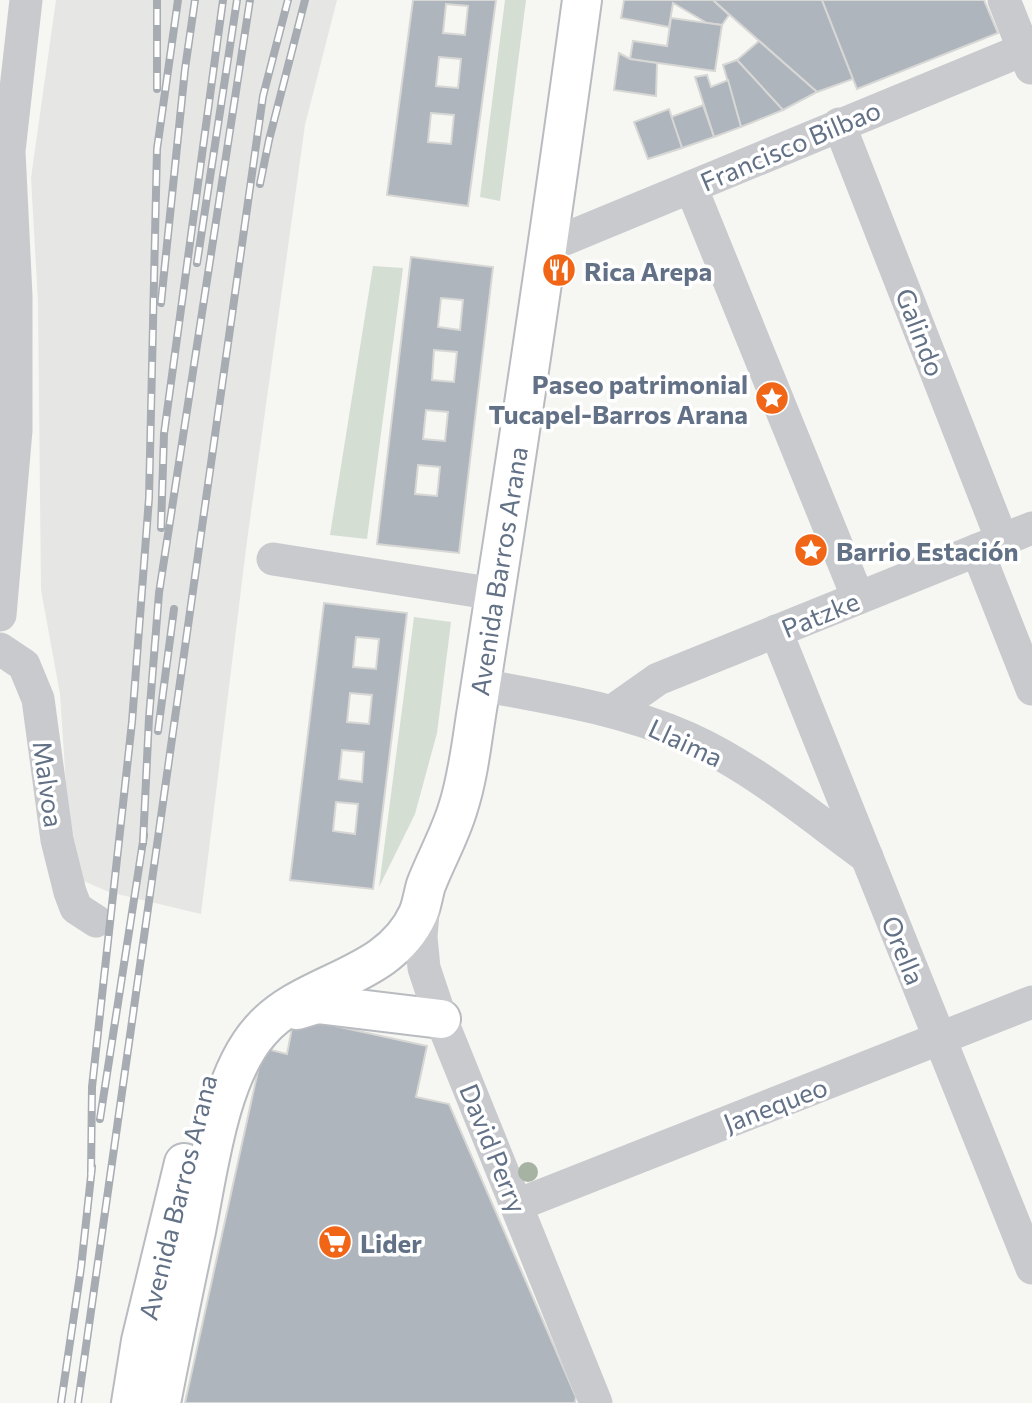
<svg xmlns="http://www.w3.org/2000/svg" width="1032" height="1403" viewBox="0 0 1032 1403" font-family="Commissioner,sans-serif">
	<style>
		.built { fill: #e6e7e5 }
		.green { fill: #d5ded3 }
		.building { fill: #afb5bd; stroke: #d7d7d5; stroke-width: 2; fill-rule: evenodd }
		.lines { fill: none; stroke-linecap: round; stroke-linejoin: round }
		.major-casing { stroke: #b8bbc0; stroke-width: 42 }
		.minor { stroke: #c8cace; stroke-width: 33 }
		.major { stroke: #fff; stroke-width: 38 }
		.rail-casing { stroke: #a7abb2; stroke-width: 8 }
		.rail { stroke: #fff; stroke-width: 5; stroke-dasharray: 16; stroke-linecap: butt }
		.tree { fill: #a6b3a3 }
		.labels { text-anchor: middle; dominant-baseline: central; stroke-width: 7; stroke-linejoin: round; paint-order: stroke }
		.street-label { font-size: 26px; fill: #627186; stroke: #fff }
		.poi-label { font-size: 26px; font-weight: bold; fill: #627186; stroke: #fff; text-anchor: start }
	</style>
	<rect width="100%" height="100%" fill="#f6f6f2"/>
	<polygon class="built" points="56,0 337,0 305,125 247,541 201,914 109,892 72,876 60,694 41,590 38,302 31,178"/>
	<g class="green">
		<polygon points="505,0 526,0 500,201 480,197"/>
		<polygon points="373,266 403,268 367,539 330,535"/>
		<polygon points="414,617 451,622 437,733 415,814 379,887"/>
	</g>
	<g class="building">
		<path d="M413 0H496L468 206 387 195ZM446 4 468 6 465 35 443 33ZM439 57 461 59 458 88 436 86ZM431 113 454 115 451 144 428 142Z"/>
		<polygon points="624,0 713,0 729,15 722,25 707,23 673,3 669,27 621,18"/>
		<polygon points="713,0 822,0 853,79 817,92"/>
		<polygon points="822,0 984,0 998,33 857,89"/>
		<polygon points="671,18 722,25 715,71 630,59 633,41 667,46"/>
		<polygon points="759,41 817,92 783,110 737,60"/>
		<polygon points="619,53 630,59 657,63 656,96 614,90"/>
		<polygon points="737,60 783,110 741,127 723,65"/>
		<polygon points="707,75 711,87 728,80 741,127 714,137 695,77"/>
		<polygon points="703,105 714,137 682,148 671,117"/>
		<polygon points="669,109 682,148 648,159 634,122"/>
		<path d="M411 257 493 267 459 553 377 544ZM441 298 463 300 460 330 438 327ZM434 350 457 352 454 382 432 380ZM426 410 448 412 445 441 423 439ZM418 465 440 467 437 496 415 494Z"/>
		<path d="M324 603 407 613 373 889 290 880ZM356 637 379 639 376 669 353 667ZM350 693 372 695 369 724 347 722ZM342 750 364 752 362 782 339 779ZM336 802 358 804 355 834 333 831Z"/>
		<polygon points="294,1017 427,1046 416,1097 449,1104 576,1397 575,1403 185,1403 263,1048 287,1054"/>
	</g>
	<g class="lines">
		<g class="major-casing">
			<g id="major">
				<polyline points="297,1010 317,1004 441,1019"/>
				<polyline points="131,1403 141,1341 184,1163"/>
				<path d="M161 1403C172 1346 184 1288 196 1231 208 1171 219 1076 261 1030 305 980 388 980 418 914 422 905 423 895 426 885 436 859 450 835 458 808 469 774 472 738 478 703 487 645 496 587 505 529 532 353 558 177 582 0"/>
			</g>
		</g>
		<g class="minor">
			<polyline points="1004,0 1031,68"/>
			<polyline points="839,124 1002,540"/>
			<polyline points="691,187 858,598"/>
			<polyline points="548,246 1032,46"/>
			<polyline points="977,550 1032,689"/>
			<polyline points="273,559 495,594"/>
			<polyline points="0,615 16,430 16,296 9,151 26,0"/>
			<polyline points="776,631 1032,1268"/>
			<polyline points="0,649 24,665 38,699 57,840 70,892 76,908 96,921"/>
			<path d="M481 685C551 698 622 709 688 738 753 767 809 815 867 857"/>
			<polyline points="614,710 658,679 1032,528"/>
			<polyline points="424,900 421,937 424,968 441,1019 596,1403"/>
			<polyline points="517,1205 1032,1002"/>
		</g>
		<use href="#major" class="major"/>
		<g class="rail-casing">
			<g id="rail">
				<polyline points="157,89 157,0"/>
				<polyline points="260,184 269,140 305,0"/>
				<polyline points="197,263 237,0"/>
				<polyline points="161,303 185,69 195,0"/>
				<polyline points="161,528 164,434 223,0"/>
				<polyline points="158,731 174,609"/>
				<polyline points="143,843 149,718 159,593 250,0"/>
				<polyline points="100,1119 144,835"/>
				<polyline points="91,1175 92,1087 132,722 149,498 157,149 178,0"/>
				<polyline points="61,1403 81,1268 92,1167"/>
				<polyline points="78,1403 263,96 288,0"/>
			</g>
		</g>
		<use href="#rail" class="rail"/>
	</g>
	<circle class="tree" cx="528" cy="1172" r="10"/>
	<defs>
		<g id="restaurant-disc" transform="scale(1.75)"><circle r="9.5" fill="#f16517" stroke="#fff"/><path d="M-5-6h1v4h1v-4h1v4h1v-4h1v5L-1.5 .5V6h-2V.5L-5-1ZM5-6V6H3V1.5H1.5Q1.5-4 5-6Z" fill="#fff"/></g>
		<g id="sight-disc" transform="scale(1.75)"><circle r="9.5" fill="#f16517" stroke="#fff"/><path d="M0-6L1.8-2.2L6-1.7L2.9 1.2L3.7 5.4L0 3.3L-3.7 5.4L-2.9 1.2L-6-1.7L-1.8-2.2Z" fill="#fff"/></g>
		<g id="supermarket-disc" transform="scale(1.75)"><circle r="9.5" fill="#f16517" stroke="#fff"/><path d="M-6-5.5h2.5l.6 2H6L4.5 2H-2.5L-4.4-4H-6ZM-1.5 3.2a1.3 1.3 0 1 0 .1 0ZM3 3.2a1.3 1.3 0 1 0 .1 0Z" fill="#fff"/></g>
	</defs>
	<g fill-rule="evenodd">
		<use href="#restaurant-disc" x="559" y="270"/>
		<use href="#sight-disc" x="772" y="398"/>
		<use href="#sight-disc" x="811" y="550"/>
		<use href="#supermarket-disc" x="335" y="1242"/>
	</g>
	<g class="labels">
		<g class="street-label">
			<text transform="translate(790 145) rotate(-23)">Francisco Bilbao</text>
			<text transform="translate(921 332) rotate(69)">Galindo</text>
			<text transform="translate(498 571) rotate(-81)">Avenida Barros Arana</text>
			<text transform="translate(820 614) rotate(-22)">Patzke</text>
			<text transform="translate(686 742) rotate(25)">Llaima</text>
			<text transform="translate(49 784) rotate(82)">Malvoa</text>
			<text transform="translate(904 950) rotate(68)">Orella</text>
			<text transform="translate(775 1104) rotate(-21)">Janequeo</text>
			<text transform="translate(494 1148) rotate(68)">David Perry</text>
			<text transform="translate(177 1197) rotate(-76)">Avenida Barros Arana</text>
		</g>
		<g class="poi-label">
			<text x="584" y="270">Rica Arepa</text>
			<text x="748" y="383" text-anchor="end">Paseo patrimonial<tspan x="748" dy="30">Tucapel-Barros Arana</tspan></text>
			<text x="836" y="550">Barrio Estación</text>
			<text x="360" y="1242">Lider</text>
		</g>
	</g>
</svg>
